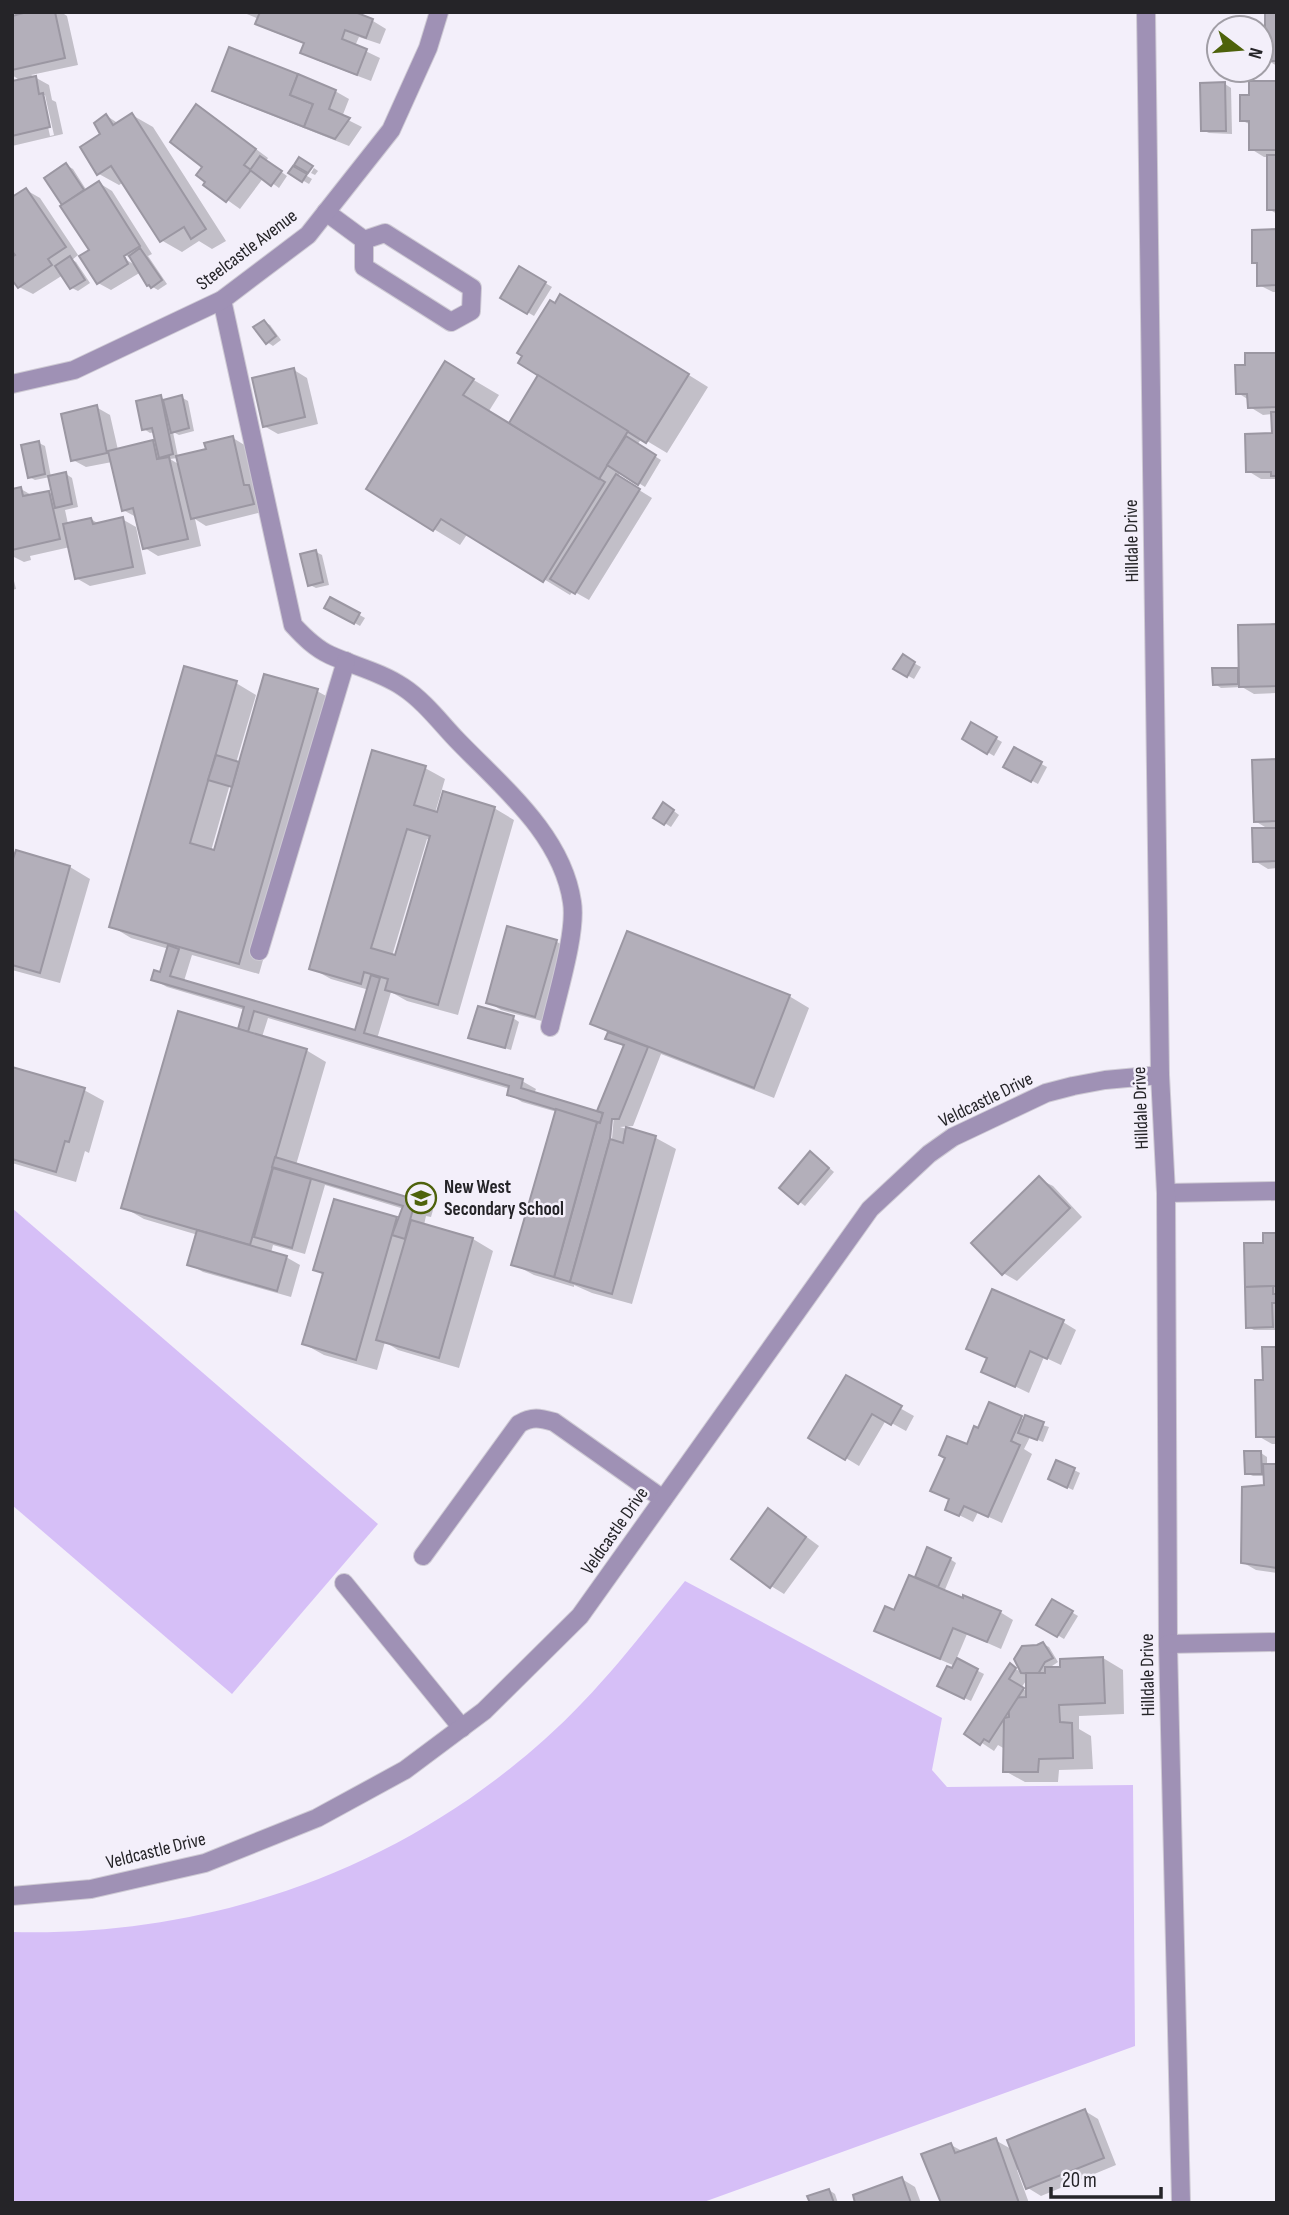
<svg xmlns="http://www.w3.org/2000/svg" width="1289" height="2215" viewBox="0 0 1289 2215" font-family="'Sofia Sans Condensed',sans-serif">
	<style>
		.green { fill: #d6bff7 }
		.shadow { fill: #0003; fill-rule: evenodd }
		.building { fill: #b3afba; stroke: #9b97a2; stroke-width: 2; fill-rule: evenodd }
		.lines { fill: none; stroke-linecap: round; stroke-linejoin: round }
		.service-casing { stroke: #cecad4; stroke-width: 20 }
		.minor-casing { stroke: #cecad4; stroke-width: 20 }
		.tertiary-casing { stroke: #cecad4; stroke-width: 20 }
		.service { stroke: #9f91b5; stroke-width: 18 }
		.minor { stroke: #9f91b5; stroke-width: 18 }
		.tertiary { stroke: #9f91b5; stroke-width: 18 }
		.labels { text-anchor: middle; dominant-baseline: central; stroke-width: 5; stroke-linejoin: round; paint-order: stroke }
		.street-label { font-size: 19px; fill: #252428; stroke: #f3effa }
		.poi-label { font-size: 19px; font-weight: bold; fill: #252428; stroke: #f3effa; text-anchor: start }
	</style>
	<rect width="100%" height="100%" fill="#f3effa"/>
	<g class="green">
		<polygon points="12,1208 378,1524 232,1694 12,1505"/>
		<path d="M685 1581 942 1718 932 1770 947 1787 1133 1785 1135 2046 701 2203H12V1932C210 1937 398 1871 545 1739 598 1692 641 1635 685 1581Z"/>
	</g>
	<g class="shadow">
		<path d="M35 12H61L67 16 78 65 31 75 49 85 52 100 56 102 63 134 12 146V83L21 81 12 75V17ZM41 95H45L54 135 50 136Z"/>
		<polygon points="242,12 350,12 373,21 386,29 380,44 359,37 355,46 380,58 371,81 316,60 302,52 305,44 271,31 257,23 259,19"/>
		<polygon points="1233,12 1277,12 1277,66 1267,60 1266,13"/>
		<polygon points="1277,83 1277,214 1269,209 1269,157 1264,157 1251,149 1251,125 1241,120 1250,96"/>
		<polygon points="1225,84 1231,88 1232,134 1209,133 1202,130"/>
		<polygon points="214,91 335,91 349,99 342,117 362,127 349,146 228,98"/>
		<polygon points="197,106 210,114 268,158 266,161 287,176 279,188 264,177 240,209 205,184 207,181"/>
		<polygon points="132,115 153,127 226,241 212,249 199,241 182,252 161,240 124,182 119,185 99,174 107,116 119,124"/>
		<path d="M66 165 73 169 87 191 99 183 112 191 152 254 148 256 167 284 158 290 149 285 141 272 111 290 98 283 91 250 63 206ZM117 250 135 261V265L115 253Z"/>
		<polygon points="294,168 312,179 309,184 290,173"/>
		<polygon points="314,168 318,171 315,175 311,173"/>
		<polygon points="26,190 40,198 78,255 72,260 76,262 90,283 78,291 72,288 63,275 33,294 19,287 18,256"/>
		<polygon points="1277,231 1277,292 1273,292 1259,285 1259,265 1254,262"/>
		<polygon points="520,268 552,287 534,316 502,297"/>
		<polygon points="581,308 708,387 667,453 642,438 637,445 661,460 645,487 621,472 618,477 652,498 589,600 573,591 570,595 468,533 460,545 368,489 472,379 499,395 489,411 510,424"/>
		<polygon points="264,322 270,325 281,340 273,346 267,342"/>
		<polygon points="1277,354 1277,479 1261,479 1248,471 1273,435 1273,414 1263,415 1250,407 1249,400 1238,393 1247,366"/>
		<polygon points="294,370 307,378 318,424 278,434 264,426"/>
		<path d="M160 397 167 401 181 397 188 401 194 431 179 435 173 432 178 457 208 450 233 438 246 446 266 511 206 526 195 519 201 546 158 556 145 548 138 518 123 510 112 462 86 467 73 460 96 407 110 415 118 450 153 442 158 445 155 432 150 433 144 429ZM178 458 180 465 170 459Z"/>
		<polygon points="39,443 45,446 51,477 66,474 72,478 78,507 65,510 68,524 91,519 99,524 122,519 136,527 146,574 90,586 76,578 70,547 30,556 31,560 24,562 12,556 12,491 21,489 33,496 49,492 54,495 50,477 35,480 29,477"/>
		<polygon points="316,552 322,555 329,585 316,588 310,585"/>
		<polygon points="12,573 16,589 12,590"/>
		<polygon points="331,599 365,618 360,626 327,607"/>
		<polygon points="1277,626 1277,693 1254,694 1242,687 1221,688 1215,684 1238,670 1240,671"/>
		<polygon points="903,657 921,667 914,679 896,669"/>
		<path d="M236 683 256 695 236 763 240 764 317 691 337 702 259 974 192 955 184 981 356 1032 369 990 331 979 311 968 425 768 445 779 435 813 494 808 514 820 458 1015 407 1001 391 992 377 1039 522 1081 536 1089 534 1094 598 1113 625 1047 608 1038 609 1033 593 1024 789 996 809 1008 774 1098 661 1054 633 1126 620 1127 656 1138 676 1149 632 1304 592 1293 574 1285V1287L534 1275 513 1264 557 1112 522 1102 509 1094 510 1089 268 1018 262 1037 306 1050 326 1062 296 1165 420 1202 433 1210 431 1217 426 1216 424 1225 473 1239 493 1251 459 1368 398 1350 385 1342 377 1370 324 1355 304 1344 324 1275 315 1270 335 1201 400 1220 404 1209 325 1185 305 1254 273 1245 271 1253 286 1257 300 1265 291 1297 203 1272 189 1264 198 1235 144 1219 123 1207 239 1031 245 1010 167 987 153 979 161 974 169 949 131 938 111 926ZM230 784 240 791 215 852 211 851ZM427 839 431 841 396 957 392 956ZM614 1115 612 1139 609 1138 610 1119Z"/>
		<polygon points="972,725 1002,742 994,756 964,738"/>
		<polygon points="1015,750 1047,767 1038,784 1005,766"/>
		<polygon points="1277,761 1277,868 1268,869 1255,861 1270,830 1255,821"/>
		<polygon points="670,808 679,815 671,827 655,817"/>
		<polygon points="12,853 70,867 90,879 60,983 12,970"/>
		<polygon points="509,928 557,942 570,949 549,1023 501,1010 488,1002"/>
		<polygon points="513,1018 519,1022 511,1050 470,1037"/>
		<polygon points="12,1068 84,1090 104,1101 89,1153 85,1151 76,1182 12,1163"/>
		<polygon points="816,1157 834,1172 805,1206 781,1187"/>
		<polygon points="1039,1179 1053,1186 1082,1217 1017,1281 1003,1273"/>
		<polygon points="1277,1235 1277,1330 1254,1330 1248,1327 1264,1244"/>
		<polygon points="1063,1322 1076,1330 1061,1365 1044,1357 1029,1393 983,1371 988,1359 968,1348"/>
		<polygon points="1277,1349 1277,1444 1272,1444 1258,1436 1265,1381"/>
		<polygon points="846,1378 914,1416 906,1431 886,1420 859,1466 811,1437"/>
		<polygon points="990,1404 1025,1420 1049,1427 1043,1442 1030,1437 1024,1449 1032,1454 1002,1523 978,1512 973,1522 947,1509 951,1500 932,1490 979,1430"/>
		<polygon points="1261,1453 1267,1457 1267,1466 1277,1466 1277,1573 1256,1570 1242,1562 1265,1487 1265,1476 1253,1476 1246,1473"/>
		<polygon points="1074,1470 1080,1473 1073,1490 1056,1482"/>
		<polygon points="781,1518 819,1546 784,1594 771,1586"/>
		<polygon points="950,1559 956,1563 944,1592 1000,1612 1013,1620 1001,1649 967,1634 956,1660 984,1674 971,1701 945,1689 955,1666 890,1638 876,1630 925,1581"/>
		<polygon points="1053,1601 1078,1616 1064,1639 1039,1624"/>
		<path d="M1043 1644 1049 1647 1058 1662 1049 1668 1061 1669 1103 1658 1123 1670 1124 1714 1079 1716V1729L1091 1736 1093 1769 1059 1770 1058 1782H1025L1005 1771V1749L998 1745 994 1751 967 1733 1010 1666 1023 1673 1037 1647ZM1028 1678V1692L1021 1688Z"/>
		<polygon points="1085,2111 1098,2119 1116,2165 1041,2196 1028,2188 1020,2169 1017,2170 1029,2203 943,2203 951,2145 964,2152 995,2140 1013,2150"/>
		<polygon points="902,2179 915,2187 921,2203 857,2203"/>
		<polygon points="829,2190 835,2194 838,2203 812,2203"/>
	</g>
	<g class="building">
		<polygon points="27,12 55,12 65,58 12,70 12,16"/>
		<polygon points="260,12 355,12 373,19 366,38 345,30 342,39 367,49 357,75 300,53 304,43 255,24"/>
		<rect x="1265" y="12" width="12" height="49"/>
		<polygon points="229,47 298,74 290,95 313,104 304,127 212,91"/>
		<polygon points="298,74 336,90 329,109 350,118 335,139 304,127 313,104 290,95"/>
		<polygon points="36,76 39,94 43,93 50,127 12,136 12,81"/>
		<polygon points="1249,81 1277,81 1277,150 1249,150 1249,121 1240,121 1240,95 1249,95"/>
		<polygon points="1225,82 1226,131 1201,131 1200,83"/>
		<polygon points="196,104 256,149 244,165 251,170 226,202 203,185 205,182 196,175 202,167 170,142"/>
		<polygon points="132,113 206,229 191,239 184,227 160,242 111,166 97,175 80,147 100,134 94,123 106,114 113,125"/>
		<rect x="1267" y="155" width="10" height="55"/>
		<polygon points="260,156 282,171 271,186 250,170"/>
		<polygon points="299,157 313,166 308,173 294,165"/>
		<polygon points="66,163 84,190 62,205 44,178"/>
		<polygon points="293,166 307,174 302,182 288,173"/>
		<polygon points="99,181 140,246 124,256 128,264 97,284 79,256 89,250 60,206"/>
		<polygon points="26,188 66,247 48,259 52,265 18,288 12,280 12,257 15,255 12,251 12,197"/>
		<polygon points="1277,229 1277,285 1257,286 1257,263 1252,263 1252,230"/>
		<polygon points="140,248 162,280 151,288 149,285 147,286 129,256"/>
		<polygon points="70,256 85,280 70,289 55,266"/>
		<polygon points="519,266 546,282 527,314 500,298"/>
		<polygon points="560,294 689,374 646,443 518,363 522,356 517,353 550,300 555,303"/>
		<polygon points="264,320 276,336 266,344 253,327"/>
		<polygon points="1245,353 1277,353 1277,407 1248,408 1247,394 1236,394 1235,365 1245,365"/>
		<polygon points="445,361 474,379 463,395 605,482 543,582 441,519 433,531 366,489"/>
		<polygon points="294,368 305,417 263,427 252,378"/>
		<polygon points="538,375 628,431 599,479 509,423"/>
		<polygon points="161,395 173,454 159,458 152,428 142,430 136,401"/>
		<polygon points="182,395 189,428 171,433 163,400"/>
		<polygon points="97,405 107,453 71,461 61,414"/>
		<polygon points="1271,412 1277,412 1277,476 1271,476 1271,472 1246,472 1245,434 1272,433"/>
		<polygon points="233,436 244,485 249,485 254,504 191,519 176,456 206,449 204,443"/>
		<polygon points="626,436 656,455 638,485 607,465"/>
		<polygon points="153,440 157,459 169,457 188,539 143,549 133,508 122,511 108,451"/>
		<polygon points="39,441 45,474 28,478 21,445"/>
		<polygon points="66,472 72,504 55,508 48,476"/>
		<polygon points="616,474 640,489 575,594 550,579"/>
		<polygon points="21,487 23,496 49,491 60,539 12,550 12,489"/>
		<polygon points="123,517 133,567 75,579 63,524 91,518 93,524"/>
		<polygon points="316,550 323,582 308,586 300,554"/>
		<polygon points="330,597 360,613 354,624 324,608"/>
		<polygon points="1277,624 1277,686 1239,687 1238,625"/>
		<polygon points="903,654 915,662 907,677 893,669"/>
		<polygon points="184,666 237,681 190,843 214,850 264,674 318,689 239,964 109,927"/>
		<polygon points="1212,668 1238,668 1238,684 1213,685"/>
		<polygon points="971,722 997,737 987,754 962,739"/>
		<polygon points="1014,747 1042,762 1031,782 1003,767"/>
		<path d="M372 750 426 766 414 805 437 812 443 791 495 807 438 1005 385 990 388 979 364 972 361 984 309 969ZM407 829 430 836 395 955 371 948Z"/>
		<polygon points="216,755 239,762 232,787 208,780"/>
		<polygon points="1277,759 1277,821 1254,822 1252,760"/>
		<polygon points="663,802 674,810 664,825 653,818"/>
		<polygon points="1252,828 1277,828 1277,861 1253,862"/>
		<polygon points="16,850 70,866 40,973 12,965 12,862"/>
		<polygon points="507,926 557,940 535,1017 486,1003"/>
		<polygon points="627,931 790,995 754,1088 590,1024"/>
		<polygon points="168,945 179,949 170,976 355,1030 371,975 380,978 364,1033 523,1079 521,1088 603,1113 600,1123 507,1095 509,1086 254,1011 248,1032 238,1029 244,1007 151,980 154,970 160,972"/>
		<polygon points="478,1006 514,1016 505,1048 468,1038"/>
		<polygon points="178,1011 307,1049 250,1245 121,1208"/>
		<polygon points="608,1032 648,1047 619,1119 612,1119 610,1139 570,1282 554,1277 597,1122 600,1123 603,1113 597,1111 624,1045 605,1039"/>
		<polygon points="12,1067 85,1088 69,1142 65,1141 56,1172 12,1159"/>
		<polygon points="556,1109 597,1122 554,1277 511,1265"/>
		<polygon points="626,1127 656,1136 612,1294 570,1282 610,1139 623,1143"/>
		<polygon points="810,1151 829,1168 798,1204 779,1188"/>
		<polygon points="275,1157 420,1201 418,1211 413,1209 405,1239 392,1235 403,1206 272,1167"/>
		<polygon points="273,1168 311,1179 292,1248 254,1237"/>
		<polygon points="1039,1176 1070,1208 1002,1275 971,1243"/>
		<polygon points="334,1199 397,1217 356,1360 302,1344 323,1273 313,1270"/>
		<polygon points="411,1220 473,1238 439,1358 376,1340"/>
		<polygon points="197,1230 287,1256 277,1291 187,1265"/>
		<polygon points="1263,1233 1277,1233 1277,1286 1245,1287 1244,1243 1263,1243"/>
		<polygon points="1273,1286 1273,1294 1277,1294 1277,1303 1272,1303 1273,1327 1246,1328 1245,1287"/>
		<polygon points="992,1289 1064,1320 1047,1359 1030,1351 1015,1387 981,1372 987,1358 966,1349"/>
		<polygon points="1262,1347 1277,1347 1277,1437 1256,1437 1255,1380 1263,1380"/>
		<polygon points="846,1375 902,1406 891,1425 872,1414 845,1460 808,1438"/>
		<polygon points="989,1402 1022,1416 1011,1441 1020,1445 988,1517 964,1506 959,1516 945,1510 949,1499 930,1491 945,1458 939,1455 947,1436 967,1444 974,1426 978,1428"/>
		<polygon points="1025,1415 1044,1422 1037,1440 1018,1433"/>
		<polygon points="1244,1451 1261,1451 1262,1474 1245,1474"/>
		<polygon points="1056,1460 1075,1468 1067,1488 1048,1479"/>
		<polygon points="1263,1464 1277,1464 1277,1568 1241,1563 1242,1487 1264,1485"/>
		<polygon points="768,1508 806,1537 770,1588 731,1559"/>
		<polygon points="927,1547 951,1558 938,1587 915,1577"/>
		<polygon points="909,1575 963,1598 963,1595 1001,1611 987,1642 953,1628 940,1659 874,1631 885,1606 894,1610"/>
		<polygon points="1052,1599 1073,1611 1057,1637 1036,1625"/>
		<polygon points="1043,1642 1053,1658 1045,1662 1038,1674 1021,1673 1014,1659 1022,1646 1037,1645"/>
		<polygon points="1103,1657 1105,1703 1059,1705 1060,1722 1072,1723 1073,1758 1039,1759 1038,1772 1003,1772 1004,1718 1009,1717 1008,1698 1026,1697 1026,1673 1045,1673 1045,1667 1060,1667 1060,1659"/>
		<polygon points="957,1658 978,1669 964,1699 937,1686 947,1666 952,1668"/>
		<polygon points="1010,1663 1016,1668 1009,1679 1024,1688 989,1742 984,1739 980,1745 964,1734"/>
		<polygon points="1085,2109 1104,2158 1026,2189 1007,2140"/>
		<polygon points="996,2138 1019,2203 941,2203 921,2154 951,2143 955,2153"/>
		<polygon points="902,2177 911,2203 855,2203 853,2195"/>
		<polygon points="829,2189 834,2203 810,2203 807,2196"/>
	</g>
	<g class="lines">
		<g class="service-casing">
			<g id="service">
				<polyline points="326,212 364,240 385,233 472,288 471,311 451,322 364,267 364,240"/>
				<path d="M222 300 293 625C304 637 315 648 330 655 354 666 381 672 403 687 423 700 440 722 456 739 501 786 562 834 572 902 577 932 557 995 550 1027"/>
				<polyline points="259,951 346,661"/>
				<path d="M423 1556 519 1424C532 1416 540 1418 554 1422L663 1499"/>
				<polyline points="344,1583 462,1728"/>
			</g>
		</g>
		<g class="minor-casing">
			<g id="minor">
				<polyline points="12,384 74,370 222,300 308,235 391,130 428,48 439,12"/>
				<polyline points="1166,1193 1277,1191"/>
				<polyline points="12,1896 91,1889 205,1863 317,1818 405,1770 484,1711 580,1616 870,1209 929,1154 953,1137 991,1119 1046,1093 1073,1086 1105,1080 1160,1075"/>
			</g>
		</g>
		<g class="tertiary-casing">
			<g id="tertiary">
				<polyline points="1146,12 1160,1075 1166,1193 1168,1644 1181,2203"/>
				<polyline points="1168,1644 1277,1642"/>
			</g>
		</g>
		<use href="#service" class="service"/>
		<use href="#minor" class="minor"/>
		<use href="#tertiary" class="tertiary"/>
	</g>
	<defs>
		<g id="school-ring" transform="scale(1.575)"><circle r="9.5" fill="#f3effa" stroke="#4e620b" stroke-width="1.5"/><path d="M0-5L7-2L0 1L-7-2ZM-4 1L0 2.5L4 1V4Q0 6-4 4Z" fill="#4e620b"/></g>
	</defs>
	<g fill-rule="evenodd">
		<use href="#school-ring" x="421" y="1198"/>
	</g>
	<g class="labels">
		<g class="street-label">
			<text transform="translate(247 250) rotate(-37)">Steelcastle Avenue</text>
			<text transform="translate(1132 541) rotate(-91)">Hilldale Drive</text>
			<text transform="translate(986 1100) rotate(-26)">Veldcastle Drive</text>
			<text transform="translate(1141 1108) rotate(-92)">Hilldale Drive</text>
			<text transform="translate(615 1531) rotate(-55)">Veldcastle Drive</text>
			<text transform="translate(1148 1675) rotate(-91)">Hilldale Drive</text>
			<text transform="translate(156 1851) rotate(-14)">Veldcastle Drive</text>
		</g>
		<g class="poi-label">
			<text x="444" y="1187">New West<tspan x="444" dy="22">Secondary School</tspan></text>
		</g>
	</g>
	<rect width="1289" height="2215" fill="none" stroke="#252428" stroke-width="28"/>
	<g transform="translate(1240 49) rotate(106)"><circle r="33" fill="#f3effa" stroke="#a19ea6" stroke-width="2"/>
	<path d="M0-5L12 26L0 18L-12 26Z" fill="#4e620b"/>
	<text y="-10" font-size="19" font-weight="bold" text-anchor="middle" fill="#252428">N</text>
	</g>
	<path d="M1051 2187v10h110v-10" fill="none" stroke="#252428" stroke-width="3.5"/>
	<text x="1062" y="2187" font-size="21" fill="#252428" stroke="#f3effa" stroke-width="5" paint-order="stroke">20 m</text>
</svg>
